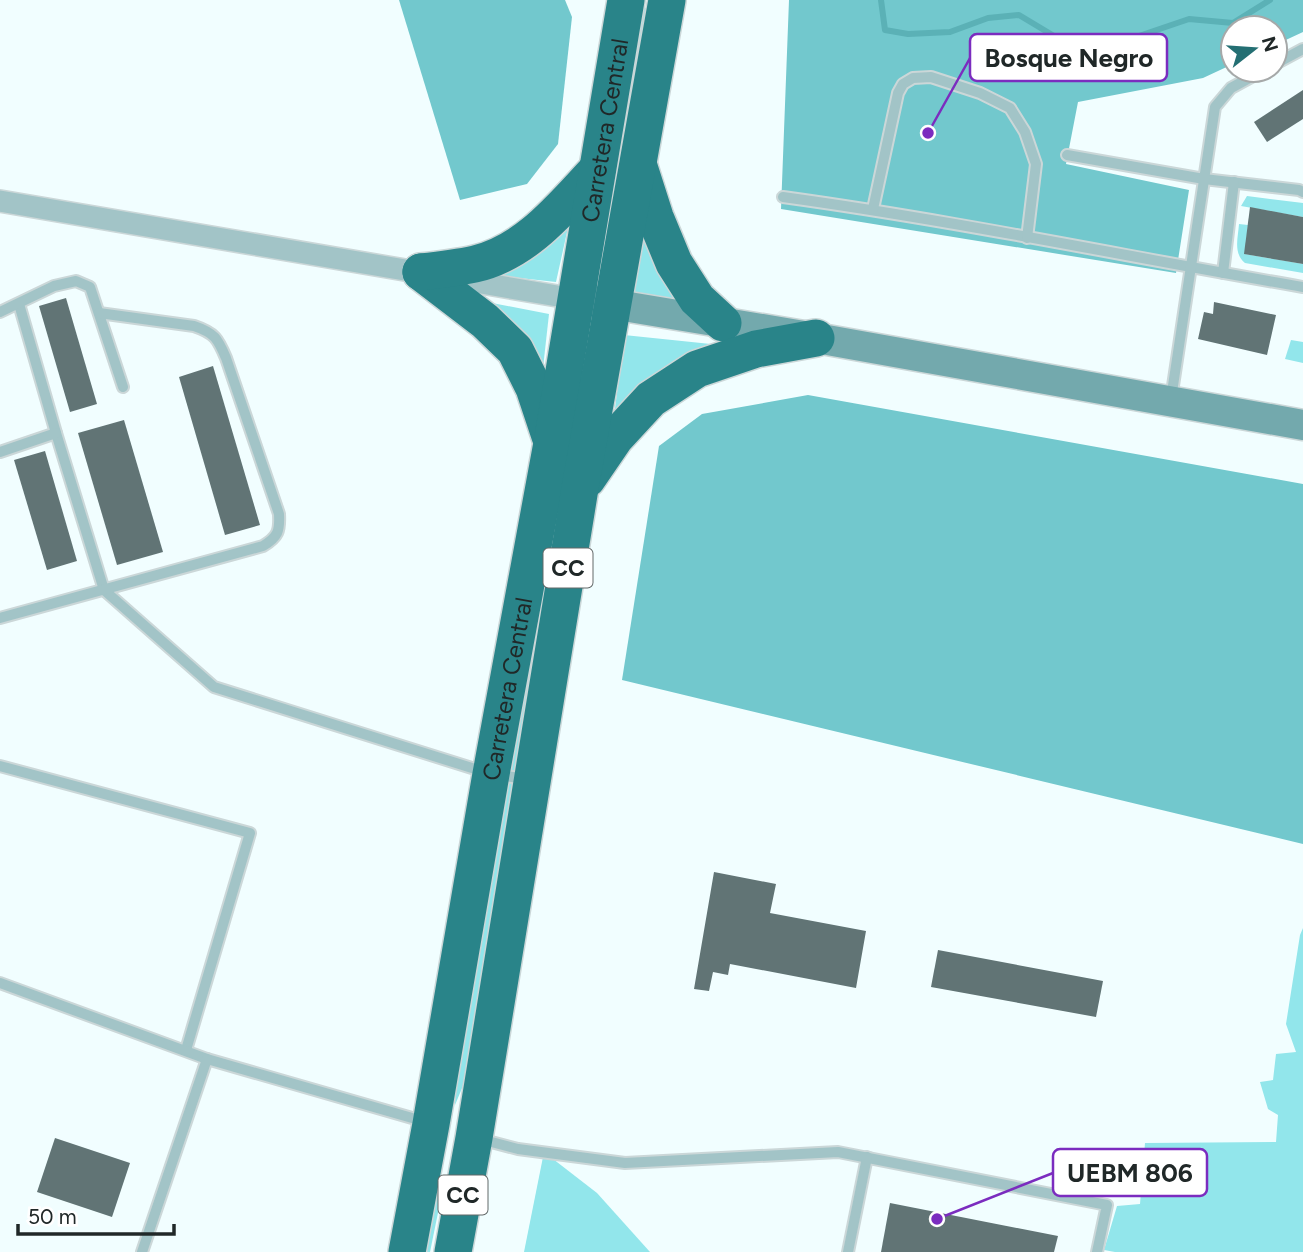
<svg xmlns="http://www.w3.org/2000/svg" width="1303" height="1252" viewBox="0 0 1303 1252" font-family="Figtree,sans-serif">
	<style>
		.green { fill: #92e6eb }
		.forest { fill: #72c8cd }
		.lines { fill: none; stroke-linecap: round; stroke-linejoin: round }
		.stream { stroke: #5bb1b6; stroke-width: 6 }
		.building { fill: #617475 }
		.lane-casing { stroke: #cbd7d8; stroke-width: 14 }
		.street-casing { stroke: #cbd7d8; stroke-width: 24 }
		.secondary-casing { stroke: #cbd7d8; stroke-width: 33 }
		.highway-casing { stroke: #cbd7d8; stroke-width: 40 }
		.lane { stroke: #a2c4c7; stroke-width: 10 }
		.street { stroke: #a2c4c7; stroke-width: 21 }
		.secondary { stroke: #73a9ad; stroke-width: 30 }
		.highway { stroke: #298489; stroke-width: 37 }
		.labels { text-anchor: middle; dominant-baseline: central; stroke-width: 5; stroke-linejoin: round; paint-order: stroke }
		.shield { fill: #fff; stroke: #636868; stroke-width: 2 }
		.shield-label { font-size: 23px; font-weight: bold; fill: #202828 }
		.street-label { font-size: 24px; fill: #202828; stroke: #fff }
		.leader { fill: none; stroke: #7b2cbf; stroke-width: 2.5 }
		.callout-dot { fill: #7b2cbf; stroke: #fff; stroke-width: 2.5 }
		.callout { fill: #fff; stroke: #7b2cbf; stroke-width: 2.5 }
		.callout-label { font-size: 26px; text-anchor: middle; font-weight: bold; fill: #202828 }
	</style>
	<rect width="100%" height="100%" fill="#f1feff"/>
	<g class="green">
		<polygon points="639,7 650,9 622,167"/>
		<polygon points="1247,196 1303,203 1303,217 1241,206"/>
		<polygon points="571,214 556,282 473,273"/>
		<polygon points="639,217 690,308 629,296"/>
		<path d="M1239 224 1248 225 1245 254 1303 264V273L1245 263C1233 253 1238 238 1239 224Z"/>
		<polygon points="482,301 549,314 541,386"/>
		<polygon points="624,335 730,346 613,425"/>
		<polygon points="1291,340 1303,342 1303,363 1285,359"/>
		<polygon points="584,359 465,1081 455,1105 456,1078 576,376"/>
		<polygon points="1303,928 1303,1252 1115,1252 1104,1250 1117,1206 1140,1204 1145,1143 1276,1142 1278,1115 1268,1109 1260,1082 1273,1080 1276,1054 1296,1052 1286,1024 1300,935"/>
		<polygon points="544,1152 597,1193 650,1252 524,1252"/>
		<polygon points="441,1163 442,1193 430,1252 423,1252"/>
	</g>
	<g class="forest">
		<polygon points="399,0 565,0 572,17 558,144 527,184 460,200"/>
		<polygon points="789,0 1303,0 1303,32 1275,45 1275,28 1233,28 1233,64 1203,78 1078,102 1066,164 1189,190 1176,273 781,209"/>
		<polygon points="808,395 1303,484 1303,844 622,680 659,446 702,414"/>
	</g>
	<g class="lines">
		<polyline class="stream" points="881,0 885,30 908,34 950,32 988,18 1019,15 1059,39 1105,44 1139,36 1189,19 1233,23 1270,0"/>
	</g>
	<g class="building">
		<polygon points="1303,90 1303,119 1267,142 1254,122"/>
		<polygon points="1250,207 1303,217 1303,264 1244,254"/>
		<polygon points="66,298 97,404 70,412 39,306"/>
		<polygon points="1214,302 1276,315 1267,355 1198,339 1204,312 1213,314"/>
		<polygon points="213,366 260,525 225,535 179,377"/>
		<polygon points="124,420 163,552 117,565 78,433"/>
		<polygon points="45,451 77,561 47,570 14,460"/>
		<polygon points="714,872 776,884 770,913 866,931 856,988 730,964 728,975 713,972 709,991 694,989"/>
		<polygon points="938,950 1103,981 1096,1017 931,987"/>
		<polygon points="55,1138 130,1163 112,1217 37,1192"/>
		<polygon points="890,1203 1058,1236 1054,1252 881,1252"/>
	</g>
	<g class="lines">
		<g class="lane-casing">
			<g id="lane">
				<polyline points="1275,64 1303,49"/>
				<polyline points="1067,155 1204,179 1299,190 1303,192"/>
				<path d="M783 197C957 221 1129 257 1303 287"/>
				<polyline points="873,209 898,93 903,84 913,78 931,77 980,93 1010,108 1025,132 1036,164 1027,238"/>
				<polyline points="1223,273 1234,182"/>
				<polyline points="19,304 56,433 104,590 214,687 491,774 527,779"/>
				<polyline points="0,312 54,286 76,281 90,287 123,387"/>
				<polyline points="1171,399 1215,107 1231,88 1264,70"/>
				<polyline points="0,452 56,433"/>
				<path d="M0 618 263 546C278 537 280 531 279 514L226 358C218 339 215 333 194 326L99 313"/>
				<polyline points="0,766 250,833 186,1050"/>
				<polyline points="0,983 207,1059 426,1122"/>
				<polyline points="480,1139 518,1149 625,1163 838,1152 1107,1205 1097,1252"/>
				<polyline points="142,1252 207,1059"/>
				<polyline points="848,1252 867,1157"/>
			</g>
		</g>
		<g class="street-casing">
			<polyline id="street" points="0,201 575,299"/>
		</g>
		<g class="secondary-casing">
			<polyline id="secondary" points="593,301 816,338 1303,425"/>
		</g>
		<g class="highway-casing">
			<g id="highway">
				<polyline points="639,167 655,217 674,263 697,299 723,323"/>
				<polyline points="421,272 485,321 515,350 534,388 550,436"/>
				<path d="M421 272C439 270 457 268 475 264 527 252 562 207 597 170"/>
				<polyline points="587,479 615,438 651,399 697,369 756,349 816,338"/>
				<path id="s1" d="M407 1252 431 1124 491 774 552 443 626 0"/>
				<polyline points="453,1252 474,1138 580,488 667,0"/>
			</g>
		</g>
		<use href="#lane" class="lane"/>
		<use href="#street" class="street"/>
		<use href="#secondary" class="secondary"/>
		<use href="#highway" class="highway"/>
	</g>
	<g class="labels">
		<g class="shield">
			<rect x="543.5" y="548.5" width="49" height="39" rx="5"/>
			<rect x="438.5" y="1175.5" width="49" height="39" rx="5"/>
		</g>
		<g class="shield-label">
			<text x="568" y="568">CC</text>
			<text x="463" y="1195">CC</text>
		</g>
		<g class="street-label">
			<text stroke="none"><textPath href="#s1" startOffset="1139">Carretera Central</textPath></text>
			<text stroke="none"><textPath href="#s1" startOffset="572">Carretera Central</textPath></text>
		</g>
	</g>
	<path class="leader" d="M928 133L970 58M937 1219L1053 1173"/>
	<g class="callout-dot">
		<circle cx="928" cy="133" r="7"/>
		<circle cx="937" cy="1219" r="7"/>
	</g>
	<g class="callout">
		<rect x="970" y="34" width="197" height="47" rx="7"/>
		<rect x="1053" y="1149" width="154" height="47" rx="7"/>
	</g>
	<g class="callout-label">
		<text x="1069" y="67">Bosque Negro</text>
		<text x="1130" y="1182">UEBM 806</text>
	</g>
	<g transform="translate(1254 49) rotate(73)"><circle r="33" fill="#ffffff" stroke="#a6a9a9" stroke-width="2"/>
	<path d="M0-5L12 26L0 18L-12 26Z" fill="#246f73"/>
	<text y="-10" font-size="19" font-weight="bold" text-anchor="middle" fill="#202828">N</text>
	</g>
	<path d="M18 1224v10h156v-10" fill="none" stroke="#202828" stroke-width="3.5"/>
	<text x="28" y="1224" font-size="21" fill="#202828" stroke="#ffffff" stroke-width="5" paint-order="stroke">50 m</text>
</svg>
